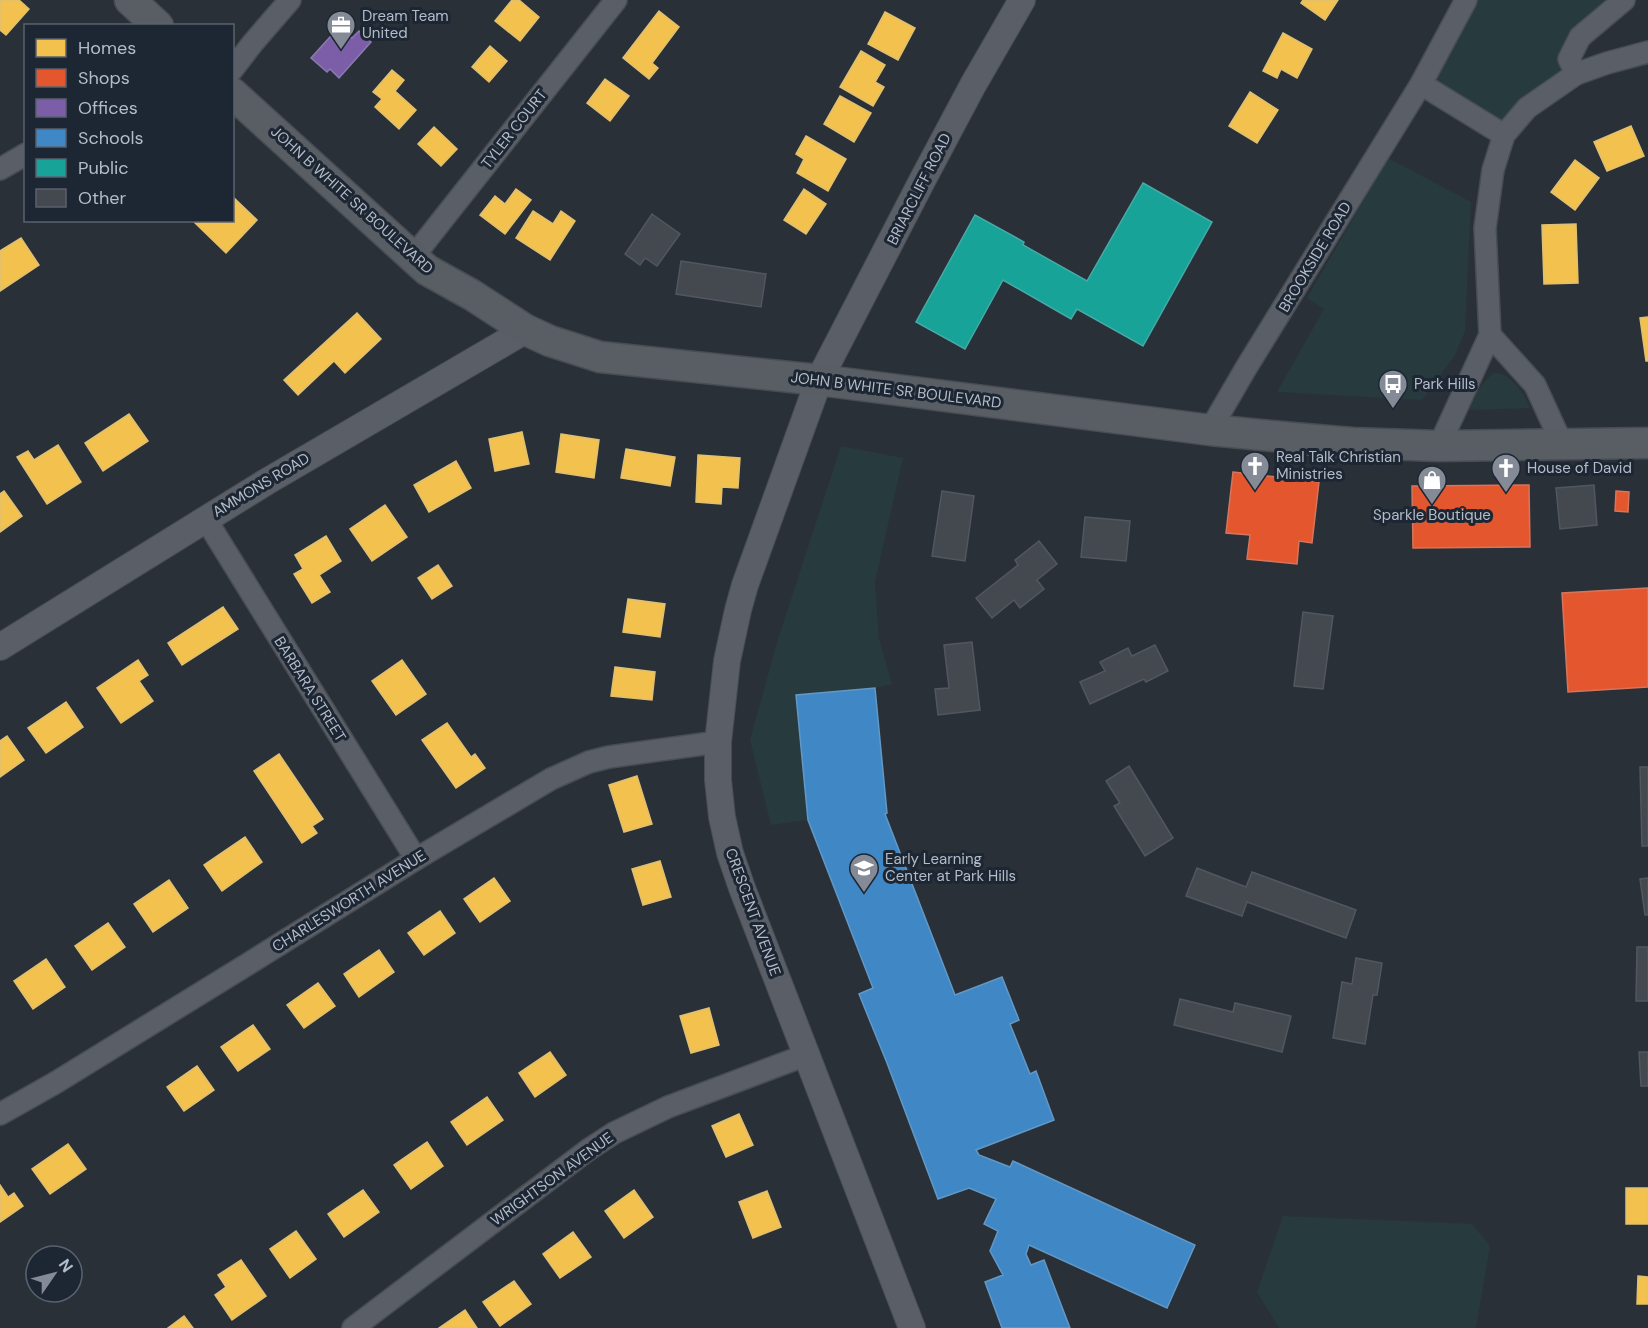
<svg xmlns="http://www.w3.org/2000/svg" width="1648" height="1328" viewBox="0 0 1648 1328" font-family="'DM Sans',sans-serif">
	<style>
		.green { fill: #273a3e }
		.homes { fill: #f2c14e; stroke: #dfc073; stroke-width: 1.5 }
		.shops { fill: #e4572e; stroke: #d6755c; stroke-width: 1.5 }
		.offices { fill: #7b5ea7; stroke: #8c7ab1; stroke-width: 1.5 }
		.schools { fill: #3f88c5; stroke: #6298c6; stroke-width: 1.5 }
		.public { fill: #17a398; stroke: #46aaa7; stroke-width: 1.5 }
		.building { fill: #444950; stroke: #52575f; stroke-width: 1.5 }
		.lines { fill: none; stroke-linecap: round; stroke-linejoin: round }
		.minor-casing { stroke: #484c53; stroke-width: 24 }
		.tertiary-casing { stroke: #484c53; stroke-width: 28 }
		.secondary-casing { stroke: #484c53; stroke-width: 33 }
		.minor { stroke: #5a5e66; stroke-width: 21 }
		.tertiary { stroke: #5a5e66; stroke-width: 26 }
		.secondary { stroke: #595d64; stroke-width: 30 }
		.labels { text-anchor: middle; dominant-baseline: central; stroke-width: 6; stroke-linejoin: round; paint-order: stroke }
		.poi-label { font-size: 15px; fill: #b4bcc9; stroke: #1d2633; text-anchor: start }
		.street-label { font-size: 15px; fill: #b4bcc9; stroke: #1d2633 }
	</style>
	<rect width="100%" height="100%" fill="#2a3038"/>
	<g class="green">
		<polygon points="1470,0 1625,0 1580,37 1576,74 1504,135 1421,84"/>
		<polygon points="1388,158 1471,202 1465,331 1455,355 1422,400 1277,392 1324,309 1307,298"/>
		<path d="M1493 373C1510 371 1525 394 1530 408L1468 410C1472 397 1483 382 1493 373Z"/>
		<polygon points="841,446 903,458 875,582 879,639 892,684 875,688 796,695 808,820 771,825 750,740 778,639"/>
		<polygon points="1283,1216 1472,1224 1490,1246 1476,1328 1279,1328 1257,1292"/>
	</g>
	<g class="homes">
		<polygon points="0,0 19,0 29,9 6,35 0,30"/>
		<polygon points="512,0 519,0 539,17 520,41 495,21"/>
		<polygon points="1303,0 1338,0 1325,20 1301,3"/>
		<polygon points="659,11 679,27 652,63 658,68 649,79 623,58"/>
		<polygon points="885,12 915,28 898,60 868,44"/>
		<polygon points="1283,33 1312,49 1297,78 1281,69 1277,78 1263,71"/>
		<polygon points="490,46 507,61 489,82 472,67"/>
		<polygon points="861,51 885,65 875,82 884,87 873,106 840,87"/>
		<polygon points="392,70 404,80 395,91 416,110 399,129 375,107 382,99 373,92"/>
		<polygon points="605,79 629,96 610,121 587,103"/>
		<polygon points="1250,92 1278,110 1257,143 1229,126"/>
		<polygon points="840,96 871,113 854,142 824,124"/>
		<polygon points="1631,126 1644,156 1607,171 1594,142"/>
		<polygon points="434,127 457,149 441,166 418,144"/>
		<polygon points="806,136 846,159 828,191 797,173 804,159 796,154"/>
		<polygon points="1575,160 1599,178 1575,210 1551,192"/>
		<polygon points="516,189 531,200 505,234 480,215 495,196 505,204"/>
		<polygon points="804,189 826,204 806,234 784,220"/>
		<polygon points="232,196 257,220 226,253 192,220 232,220"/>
		<polygon points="533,211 553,224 561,211 575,221 550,260 516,238"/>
		<polygon points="1576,224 1578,283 1544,284 1542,225"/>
		<polygon points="21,238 39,265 0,291 0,251"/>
		<polygon points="357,313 381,339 345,373 334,361 298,395 284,380"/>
		<polygon points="1648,317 1648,361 1646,361 1640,318"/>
		<polygon points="129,414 148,441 103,471 85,443"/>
		<polygon points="522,432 529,464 495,471 489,439"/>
		<polygon points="561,434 599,440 594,478 556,472"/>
		<polygon points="58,445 81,482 47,504 17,457 28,451 34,460"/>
		<polygon points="626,449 675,457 670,486 621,478"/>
		<polygon points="698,455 740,458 738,488 722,487 721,504 696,502"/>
		<polygon points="456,461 471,488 429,512 414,485"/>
		<polygon points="4,491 22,516 0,532 0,494"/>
		<polygon points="385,505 407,537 372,561 350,529"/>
		<polygon points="326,536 341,561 319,575 330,592 312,603 294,574 303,569 295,555"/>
		<polygon points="438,565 452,586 432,599 418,578"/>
		<polygon points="628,599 665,604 660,637 623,632"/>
		<polygon points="223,607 238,629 182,665 168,643"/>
		<polygon points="138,660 148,675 139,681 153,701 121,723 97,688"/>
		<polygon points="402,660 426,694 396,715 372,681"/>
		<polygon points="615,667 655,672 652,700 611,696"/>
		<polygon points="66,702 83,727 46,753 28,728"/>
		<polygon points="447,723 471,757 475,754 485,768 456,788 422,740"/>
		<polygon points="7,736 24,760 0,777 0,741"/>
		<polygon points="279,754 323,819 312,826 317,833 302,843 254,771"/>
		<polygon points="637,776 652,824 624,832 609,785"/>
		<polygon points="245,837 262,862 222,891 204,865"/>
		<polygon points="660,861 671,897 643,905 632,869"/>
		<polygon points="494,878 510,901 480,922 464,899"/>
		<polygon points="169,880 188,908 153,932 134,904"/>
		<polygon points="440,911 455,933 424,955 408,933"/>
		<polygon points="108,923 125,947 92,970 75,946"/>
		<polygon points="379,950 394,972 359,997 344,974"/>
		<polygon points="46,959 65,987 33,1009 14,981"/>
		<polygon points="318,983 335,1006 304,1028 287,1005"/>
		<polygon points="709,1008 719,1045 691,1053 680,1016"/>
		<polygon points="253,1025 270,1049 238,1071 221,1047"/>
		<polygon points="550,1052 566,1075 535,1097 519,1073"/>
		<polygon points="197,1066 214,1090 184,1111 167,1087"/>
		<polygon points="487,1097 503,1120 467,1145 451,1122"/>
		<polygon points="739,1114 753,1145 726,1157 712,1126"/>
		<polygon points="427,1142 443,1166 411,1189 394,1165"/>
		<polygon points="68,1144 86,1169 50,1194 32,1169"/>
		<polygon points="0,1185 8,1197 14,1193 23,1206 0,1222"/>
		<rect x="1626" y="1188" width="22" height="36"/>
		<polygon points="363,1190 379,1212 344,1237 328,1214"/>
		<polygon points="634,1190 653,1217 624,1238 605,1211"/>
		<polygon points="767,1191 781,1227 753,1238 739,1202"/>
		<polygon points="296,1231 316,1259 290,1278 270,1249"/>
		<polygon points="573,1232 591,1257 560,1278 543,1254"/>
		<polygon points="241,1260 266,1296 232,1320 215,1295 226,1287 218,1275"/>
		<polygon points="1638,1276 1648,1277 1648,1304 1637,1304"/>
		<polygon points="514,1281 531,1304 500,1326 483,1302"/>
		<polygon points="465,1310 477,1328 439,1328"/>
		<polygon points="184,1316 193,1328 168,1328"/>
	</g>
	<g class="shops">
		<polygon points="1233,472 1319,482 1312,543 1299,541 1297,564 1247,559 1250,535 1226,533"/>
		<polygon points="1529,485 1530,547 1413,548 1412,486"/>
		<polygon points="1616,491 1629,492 1628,512 1615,511"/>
		<polygon points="1648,588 1648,687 1568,692 1562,593"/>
	</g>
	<polygon class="offices" points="339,27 352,38 359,31 371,42 339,78 330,69 327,72 311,58"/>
	<polygon class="schools" points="875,688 887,813 885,814 955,995 1002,977 1019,1020 1010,1024 1030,1074 1036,1071 1054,1120 976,1150 979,1155 1010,1167 1013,1161 1195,1245 1167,1308 1029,1245 1026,1254 1031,1265 1044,1260 1070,1328 1002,1328 985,1282 1003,1275 990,1251 998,1231 984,1224 996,1199 969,1188 938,1199 887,1063 859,994 873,988 808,820 796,695"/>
	<polygon class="public" points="1143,183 1212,222 1143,346 1077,309 1071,319 1003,280 965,349 916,322 975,215 1024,242 1023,245 1087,281"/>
	<g class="building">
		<polygon points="652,214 680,234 657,266 645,258 640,265 625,254"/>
		<polygon points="681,261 766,274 761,307 676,294"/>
		<polygon points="1594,485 1597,525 1560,529 1556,488"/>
		<polygon points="942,491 974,496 965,561 932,556"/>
		<polygon points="1085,517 1130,521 1126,561 1081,557"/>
		<polygon points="1039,541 1057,564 1037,580 1044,589 1020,608 1014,600 992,618 976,598 1018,565 1015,560"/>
		<polygon points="1303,612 1333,616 1323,689 1294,686"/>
		<polygon points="972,642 980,710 938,715 935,689 949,688 944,645"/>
		<polygon points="1155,645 1168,671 1146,682 1144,679 1090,704 1080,682 1105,671 1100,662 1128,648 1132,656"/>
		<polygon points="1129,766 1173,838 1145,856 1114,806 1120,803 1106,781"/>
		<polygon points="1640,767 1648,767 1648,846 1642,846"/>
		<polygon points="1197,868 1246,887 1252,872 1356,910 1346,938 1247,902 1242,916 1186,896"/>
		<polygon points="1648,878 1648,915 1645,915 1640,879"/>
		<polygon points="1637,947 1648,947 1648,1001 1636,1001"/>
		<polygon points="1356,958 1382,963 1377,995 1373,995 1365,1044 1333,1038 1342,982 1352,984"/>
		<polygon points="1180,999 1233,1012 1235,1003 1291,1016 1282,1052 1174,1025"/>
		<polygon points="1639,1052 1648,1052 1648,1086 1641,1086"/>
	</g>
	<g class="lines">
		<g class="minor-casing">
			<g id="minor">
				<polyline points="232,70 252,44 290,0"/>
				<polyline points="1576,74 1569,59 1580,37 1624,0"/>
				<polyline points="1421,84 1504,135"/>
				<polyline points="0,169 26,154"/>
				<polyline points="413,257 616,0"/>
				<polyline points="1490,335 1535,385 1562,444"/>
				<polyline points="1210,430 1246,368 1421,84 1466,0"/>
				<polyline points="1439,446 1490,335 1485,228 1493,170 1504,135 1527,108 1576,74 1607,63 1648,52"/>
				<polyline points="205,518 416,859"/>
				<polyline points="0,1114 55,1083 248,964 416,859 551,779 589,762 609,757 718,742"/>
				<polyline points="353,1328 588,1150 614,1133 668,1107 806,1055"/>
			</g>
		</g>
		<g class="tertiary-casing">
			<g id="tertiary">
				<polyline points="0,647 266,482 526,330"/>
				<polyline points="912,1328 742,888 730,853 722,817 718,780 718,742 727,661 738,610 745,585 819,380 923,179 973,85 1022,0"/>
			</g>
		</g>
		<g class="secondary-casing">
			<g id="secondary">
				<polyline points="130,0 158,26"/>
				<polyline points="232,93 427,270 472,295 526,330 550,341 600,357 819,380 1210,430 1293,438 1353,443 1439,446 1648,443"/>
			</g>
		</g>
		<use href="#minor" class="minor"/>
		<use href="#tertiary" class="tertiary"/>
		<use href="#secondary" class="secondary"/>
	</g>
	<defs>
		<g id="office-pin" transform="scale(1.5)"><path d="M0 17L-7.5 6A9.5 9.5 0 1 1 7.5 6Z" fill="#848b96" stroke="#1d2633"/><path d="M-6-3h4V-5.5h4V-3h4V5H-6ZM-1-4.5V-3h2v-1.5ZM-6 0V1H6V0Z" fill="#fff"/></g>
		<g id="bus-pin" transform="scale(1.5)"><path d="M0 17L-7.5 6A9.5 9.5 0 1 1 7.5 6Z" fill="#848b96" stroke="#1d2633"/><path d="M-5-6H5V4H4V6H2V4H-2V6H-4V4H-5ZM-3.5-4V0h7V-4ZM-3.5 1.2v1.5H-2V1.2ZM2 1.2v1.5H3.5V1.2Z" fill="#fff"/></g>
		<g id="church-pin" transform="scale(1.5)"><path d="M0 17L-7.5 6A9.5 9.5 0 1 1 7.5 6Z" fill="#848b96" stroke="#1d2633"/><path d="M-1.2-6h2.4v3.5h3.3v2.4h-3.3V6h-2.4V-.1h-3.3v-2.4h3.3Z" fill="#fff"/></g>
		<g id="shop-pin" transform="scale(1.5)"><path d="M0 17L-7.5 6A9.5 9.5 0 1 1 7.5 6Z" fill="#848b96" stroke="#1d2633"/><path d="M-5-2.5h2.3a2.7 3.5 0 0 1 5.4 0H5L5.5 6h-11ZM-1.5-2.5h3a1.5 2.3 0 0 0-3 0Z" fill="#fff"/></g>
		<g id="school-pin" transform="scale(1.5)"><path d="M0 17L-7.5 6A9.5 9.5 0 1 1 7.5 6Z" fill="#848b96" stroke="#1d2633"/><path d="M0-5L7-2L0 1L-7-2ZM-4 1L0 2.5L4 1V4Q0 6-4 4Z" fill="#fff"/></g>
	</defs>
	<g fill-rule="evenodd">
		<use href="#office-pin" x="341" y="25"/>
		<use href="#bus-pin" x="1393" y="384"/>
		<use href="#church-pin" x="1255" y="466"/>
		<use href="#church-pin" x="1506" y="468"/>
		<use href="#shop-pin" x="1432" y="480"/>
		<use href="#school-pin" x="864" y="868"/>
	</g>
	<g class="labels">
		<g class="poi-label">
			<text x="362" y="16">Dream Team<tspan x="362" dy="17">United</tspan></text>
			<text x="1414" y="384">Park Hills</text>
			<text x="1276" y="457">Real Talk Christian<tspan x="1276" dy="17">Ministries</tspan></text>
			<text x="1527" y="468">House of David</text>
			<text x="1432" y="515" text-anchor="middle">Sparkle Boutique</text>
			<text x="885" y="859">Early Learning<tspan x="885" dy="17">Center at Park Hills</tspan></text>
		</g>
		<g class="street-label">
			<text transform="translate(514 129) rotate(-52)">TYLER COURT</text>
			<text transform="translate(919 189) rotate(-63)">BRIARCLIFF ROAD</text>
			<text transform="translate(352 200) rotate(42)">JOHN B WHITE SR BOULEVARD</text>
			<text transform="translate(1315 257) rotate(-59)">BROOKSIDE ROAD</text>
			<text transform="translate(896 390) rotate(7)">JOHN B WHITE SR BOULEVARD</text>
			<text transform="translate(261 485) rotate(-31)">AMMONS ROAD</text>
			<text transform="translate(310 689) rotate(58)">BARBARA STREET</text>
			<text transform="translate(349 901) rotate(-32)">CHARLESWORTH AVENUE</text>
			<text transform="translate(753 912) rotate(70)">CRESCENT AVENUE</text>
			<text transform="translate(552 1179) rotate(-36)">WRIGHTSON AVENUE</text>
		</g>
	</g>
	<rect x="24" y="24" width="210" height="198" fill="#1d2633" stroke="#59626f" stroke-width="1.5"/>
	<rect x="36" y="39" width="30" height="18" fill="#f2c14e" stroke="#59626f" stroke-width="1.5"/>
	<text x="78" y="54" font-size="18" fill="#b4bcc9">Homes</text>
	<rect x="36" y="69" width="30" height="18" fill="#e4572e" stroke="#59626f" stroke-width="1.5"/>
	<text x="78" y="84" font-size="18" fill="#b4bcc9">Shops</text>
	<rect x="36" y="99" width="30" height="18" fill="#7b5ea7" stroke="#59626f" stroke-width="1.5"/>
	<text x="78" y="114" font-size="18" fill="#b4bcc9">Offices</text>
	<rect x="36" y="129" width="30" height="18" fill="#3f88c5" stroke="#59626f" stroke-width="1.5"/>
	<text x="78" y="144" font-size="18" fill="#b4bcc9">Schools</text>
	<rect x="36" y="159" width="30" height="18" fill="#17a398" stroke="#59626f" stroke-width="1.5"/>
	<text x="78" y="174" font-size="18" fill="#b4bcc9">Public</text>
	<rect x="36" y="189" width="30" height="18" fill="#444950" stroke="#59626f" stroke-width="1.5"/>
	<text x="78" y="204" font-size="18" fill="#b4bcc9">Other</text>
	<g transform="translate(54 1274) rotate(55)"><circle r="28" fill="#1d2633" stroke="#59626f" stroke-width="1.5"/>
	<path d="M0-4.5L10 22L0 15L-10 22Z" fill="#848b96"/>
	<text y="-9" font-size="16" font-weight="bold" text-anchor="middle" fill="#b4bcc9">N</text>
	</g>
</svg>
